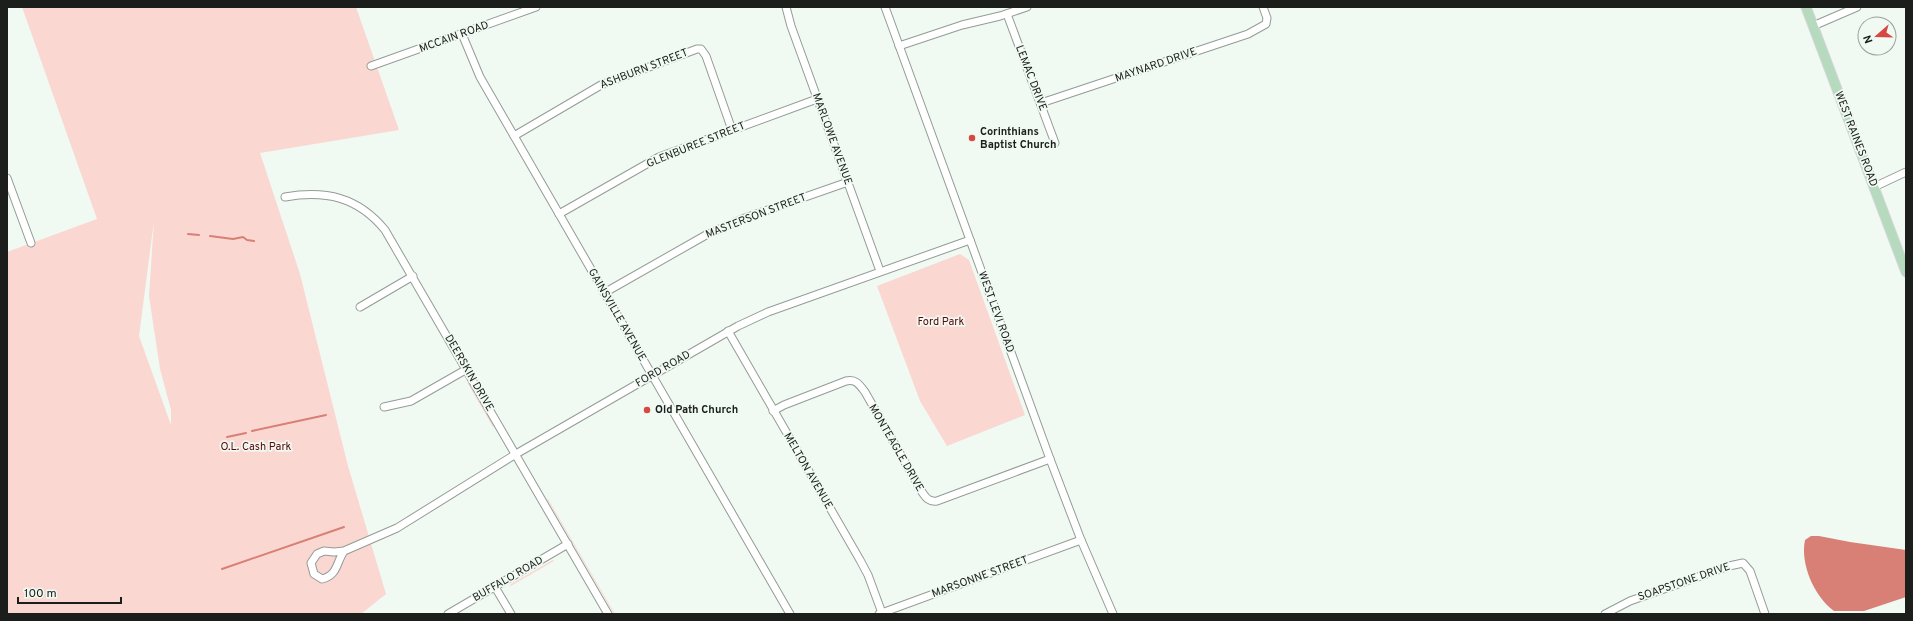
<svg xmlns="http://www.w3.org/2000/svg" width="1913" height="621" viewBox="0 0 1913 621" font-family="Overpass,sans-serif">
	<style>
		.green { fill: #fbd7d2; fill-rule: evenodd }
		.water { fill: #d87f76 }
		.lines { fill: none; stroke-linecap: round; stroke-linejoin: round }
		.stream { stroke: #d87f76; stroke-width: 2 }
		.minor-casing { stroke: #939c95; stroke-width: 9 }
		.major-casing { stroke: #d6d6d6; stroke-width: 11 }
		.minor { stroke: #fff; stroke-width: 7 }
		.major { stroke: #b5dabe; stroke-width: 9 }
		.poi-dot { fill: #d64840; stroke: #f0f9f2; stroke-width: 1.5 }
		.labels { text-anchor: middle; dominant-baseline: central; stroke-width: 3.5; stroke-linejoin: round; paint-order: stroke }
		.street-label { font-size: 11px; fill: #1b1e1b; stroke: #f0f9f2 }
		.poi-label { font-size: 11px; font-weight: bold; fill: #1b1e1b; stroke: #f0f9f2; text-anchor: start }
		.park-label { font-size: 11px; fill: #590608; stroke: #f0f9f2 }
	</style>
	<rect width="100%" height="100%" fill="#f0f9f2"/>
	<g class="green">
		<path d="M22 7H356L399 130 260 153 300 274 348 466 386 594 361 614H7V252L97 219ZM154 221 149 296 160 369 171 410V425L139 336Z"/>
		<polygon points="960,254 969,260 1025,415 947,446 920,401 877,286"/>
		<polygon points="467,382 471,385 494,426 493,427"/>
		<polygon points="547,499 548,499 615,614 614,614"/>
		<polygon points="553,560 554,561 509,587 511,584"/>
	</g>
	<path class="water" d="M1811 536H1819L1850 542 1906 550V597L1864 611H1834C1814 596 1800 564 1805 540Z"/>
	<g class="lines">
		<g class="stream">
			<polyline points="188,234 199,235"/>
			<polyline points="210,236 233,239 243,237 247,240 254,241"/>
			<polyline points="252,431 326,415"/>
			<polyline points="227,437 246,433"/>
			<polyline points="222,569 344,527"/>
		</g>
		<g class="minor-casing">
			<g id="minor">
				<polyline points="786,7 791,26 880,271"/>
				<polyline points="885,7 1050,459 1081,540 1113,614"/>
				<polyline points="1007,14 1055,143"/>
				<polyline points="1813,26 1857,7"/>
				<polyline points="462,34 480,77 790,614"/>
				<polyline points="899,46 962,25 1000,16 1027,7"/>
				<polyline points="371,66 536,7"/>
				<polyline points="1041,103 1248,34 1266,24 1267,18 1263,7"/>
				<polyline points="514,136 601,85 697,49 701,49 706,56 732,130"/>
				<polyline points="7,178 31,243"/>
				<polyline points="1874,187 1906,172"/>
				<path d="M285 197C326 190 358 197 385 230L608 614"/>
				<polyline points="559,214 659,157 817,99"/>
				<polyline points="604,293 706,235 742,219 848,182"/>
				<polyline points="360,307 413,276"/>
				<polyline points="728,331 860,560 868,575 882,613"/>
				<polyline points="384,407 411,401 467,369"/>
				<path d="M773 411 784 405 846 381C856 379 859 384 865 392L922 492C926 498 929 502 937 501L1050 459"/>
				<path d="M344 551C336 563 338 575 322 579L314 574 311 563 317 554 324 551 334 552 344 551 397 528 516 454 738 326 768 312 970 240"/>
				<polyline points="495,587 511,614"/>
				<polyline points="448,614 568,544"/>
				<polyline points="879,614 1081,540"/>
				<polyline points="1605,614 1630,601 1729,566 1743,563 1750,571 1765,614"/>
			</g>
		</g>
		<g class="major-casing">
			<polyline id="major" points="1806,7 1906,272"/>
		</g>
		<use href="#minor" class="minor"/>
		<use href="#major" class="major"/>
	</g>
	<g class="poi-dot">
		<circle cx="972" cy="138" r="4"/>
		<circle cx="647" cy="410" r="4"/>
	</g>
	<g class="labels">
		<g class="street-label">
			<text transform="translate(454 37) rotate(-20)">MCCAIN ROAD</text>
			<text transform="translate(1156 65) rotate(-19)">MAYNARD DRIVE</text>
			<text transform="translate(644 69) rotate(-21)">ASHBURN STREET</text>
			<text transform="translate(1031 78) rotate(69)">LEMAC DRIVE</text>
			<text transform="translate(832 139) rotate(70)">MARLOWE AVENUE</text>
			<text transform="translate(1856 139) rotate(69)">WEST RAINES ROAD</text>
			<text transform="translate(696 145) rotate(-22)">GLENBUREE STREET</text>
			<text transform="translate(756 216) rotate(-21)">MASTERSON STREET</text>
			<text transform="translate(996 312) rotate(70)">WEST LEVI ROAD</text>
			<text transform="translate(617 315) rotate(60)">GAINSVILLE AVENUE</text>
			<text transform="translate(663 369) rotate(-30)">FORD ROAD</text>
			<text transform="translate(469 373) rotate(60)">DEERSKIN DRIVE</text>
			<text transform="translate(896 448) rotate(60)">MONTEAGLE DRIVE</text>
			<text transform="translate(808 471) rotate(60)">MELTON AVENUE</text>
			<text transform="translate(980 577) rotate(-20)">MARSONNE STREET</text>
			<text transform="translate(508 579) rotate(-30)">BUFFALO ROAD</text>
			<text transform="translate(1684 582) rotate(-19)">SOAPSTONE DRIVE</text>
		</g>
		<g class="poi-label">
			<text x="980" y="132">Corinthians<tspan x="980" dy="13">Baptist Church</tspan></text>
			<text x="655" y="410">Old Path Church</text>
		</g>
		<g class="park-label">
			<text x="941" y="322">Ford Park</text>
			<text x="256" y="447">O.L. Cash Park</text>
		</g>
	</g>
	<rect width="1913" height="621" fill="none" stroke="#1b1e1b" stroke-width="16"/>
	<g transform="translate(1877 36) rotate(250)"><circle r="19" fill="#f0f9f2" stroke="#9ba19c"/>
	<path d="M0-3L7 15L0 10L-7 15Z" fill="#d64840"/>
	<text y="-6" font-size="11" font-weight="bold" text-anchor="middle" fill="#1b1e1b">N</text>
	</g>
	<path d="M18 597v6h103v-6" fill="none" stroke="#1b1e1b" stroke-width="2"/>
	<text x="24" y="597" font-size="12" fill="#1b1e1b" stroke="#f0f9f2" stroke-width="3" paint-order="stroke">100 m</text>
</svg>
